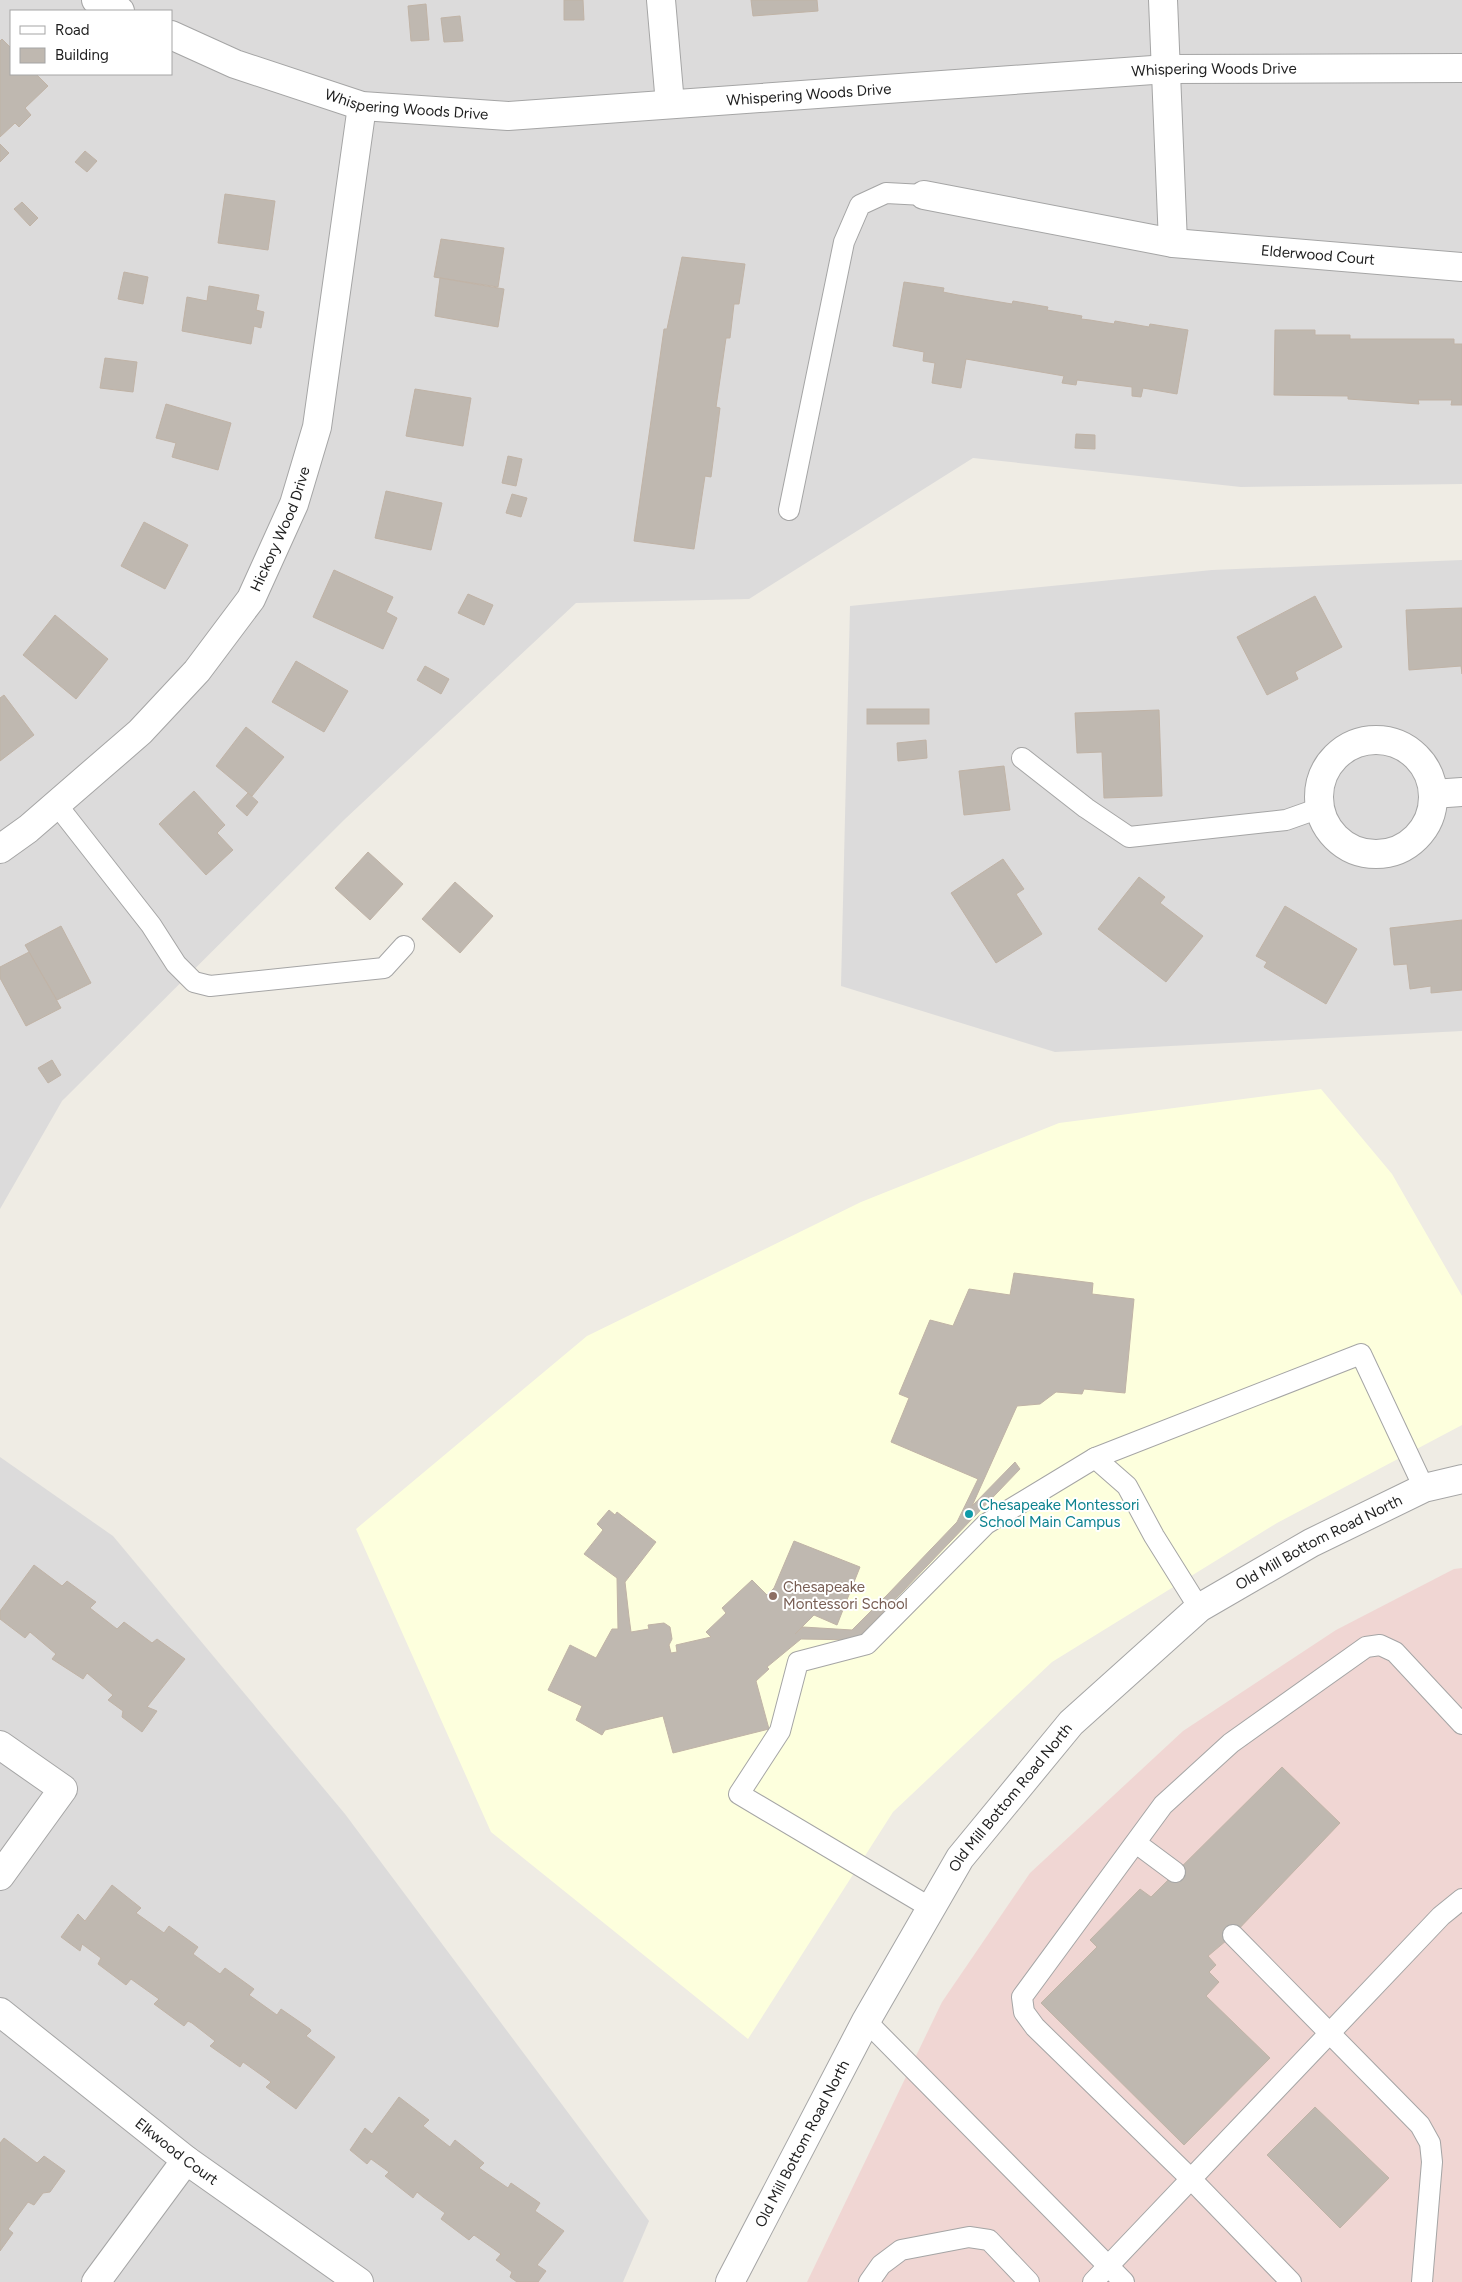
<svg xmlns="http://www.w3.org/2000/svg" width="1462" height="2282" viewBox="0 0 1462 2282" font-family="Figtree,sans-serif">
	<style>
		.residential { fill: #dcdbdb; fill-rule: evenodd }
		.commercial { fill: #f0d6d3 }
		.education { fill: #fdffdd }
		.building { fill: #bfb8b0; stroke: #c0b3a6 }
		.lines { fill: none; stroke-linecap: round; stroke-linejoin: round }
		.service-casing { stroke: #a5a5a5; stroke-width: 22 }
		.minor-casing { stroke: #a5a5a5; stroke-width: 30 }
		.service { stroke: #fff; stroke-width: 20 }
		.minor { stroke: #fff; stroke-width: 28 }
		.culture-dot { fill: #0f9aa8; stroke: #fff; stroke-width: 2 }
		.education-dot { fill: #8d6e63; stroke: #fff; stroke-width: 2 }
		.labels { text-anchor: middle; dominant-baseline: central; stroke-width: 4; stroke-linejoin: round; paint-order: stroke }
		.street-label { font-size: 15px; fill: #1e1e1e; stroke: #fff }
		.culture-label { font-size: 15px; fill: #0d838f; stroke: #fff; text-anchor: start }
		.education-label { font-size: 15px; fill: #785e54; stroke: #fff; text-anchor: start }
	</style>
	<rect width="100%" height="100%" fill="#efece4"/>
	<g class="residential">
		<path d="M0 0H1462V484L1241 487 973 458 749 599 576 603 345 819 62 1101 0 1209ZM11 11H171V74H11Z"/>
		<polygon points="1462,560 1462,1031 1055,1052 841,986 850,606 1212,570"/>
		<polygon points="0,1457 113,1536 345,1814 649,2221 623,2282 0,2282"/>
	</g>
	<polygon class="commercial" points="1462,1568 1462,2282 807,2282 942,2002 1030,1873 1183,1731 1336,1630 1454,1569"/>
	<polygon class="education" points="1321,1089 1392,1174 1462,1296 1462,1425 1277,1523 1052,1662 893,1812 748,2039 491,1832 356,1529 587,1336 861,1202 1059,1123"/>
	<g class="building">
		<polygon points="564,0 583,0 584,20 564,20"/>
		<polygon points="751,0 817,0 818,11 753,16"/>
		<polygon points="426,4 429,40 411,41 408,6"/>
		<polygon points="460,16 463,41 444,42 441,18"/>
		<polygon points="2,39 11,48 11,74 36,74 48,86 25,108 31,115 19,127 15,123 0,137 0,41"/>
		<polygon points="0,144 9,153 0,162"/>
		<polygon points="85,151 97,161 87,172 75,162"/>
		<polygon points="225,194 275,201 268,250 218,243"/>
		<polygon points="22,202 38,218 30,226 14,209"/>
		<polygon points="441,239 504,248 498,287 434,277"/>
		<polygon points="682,257 745,264 739,304 734,304 730,338 726,338 716,407 720,408 711,477 705,476 694,549 634,541 664,329 667,329"/>
		<polygon points="124,272 148,277 143,304 118,299"/>
		<polygon points="440,278 504,289 498,327 435,316"/>
		<polygon points="904,282 944,288 943,292 958,295 1012,304 1013,301 1048,307 1047,310 1082,316 1081,319 1090,320 1114,324 1115,321 1149,327 1150,324 1188,330 1177,394 1143,388 1141,397 1132,396 1132,387 1077,380 1076,385 1062,383 1064,376 966,359 961,388 932,383 935,363 923,361 924,352 893,346"/>
		<polygon points="209,286 259,295 256,310 264,312 261,328 254,326 251,344 182,331 187,297 207,301"/>
		<polygon points="1275,330 1315,330 1315,335 1350,335 1350,339 1454,339 1454,344 1462,344 1462,405 1451,405 1452,400 1418,400 1419,404 1348,399 1348,396 1274,395"/>
		<polygon points="105,358 137,362 133,392 100,388"/>
		<polygon points="415,389 471,398 463,446 406,436"/>
		<polygon points="166,404 231,423 218,470 172,457 176,443 156,438"/>
		<polygon points="1076,434 1095,435 1095,449 1075,448"/>
		<polygon points="508,456 522,459 516,486 502,483"/>
		<polygon points="386,491 442,503 431,550 375,538"/>
		<polygon points="512,494 527,498 521,517 506,513"/>
		<polygon points="144,522 188,545 165,589 121,566"/>
		<polygon points="334,570 393,597 386,612 397,618 383,649 313,617"/>
		<polygon points="468,594 493,605 484,625 458,613"/>
		<polygon points="1315,596 1342,647 1295,672 1298,679 1267,695 1237,637"/>
		<polygon points="1462,608 1462,674 1461,666 1409,670 1406,610"/>
		<polygon points="55,615 108,659 76,699 23,655"/>
		<polygon points="296,661 348,691 324,732 272,702"/>
		<polygon points="425,666 449,679 441,694 417,680"/>
		<polygon points="4,695 34,735 0,761 0,698"/>
		<rect x="867" y="709" width="62" height="15"/>
		<polygon points="1159,710 1162,796 1104,798 1102,752 1077,753 1075,713"/>
		<polygon points="246,727 284,757 252,796 216,766"/>
		<polygon points="926,740 927,758 898,761 897,743"/>
		<polygon points="1004,766 1010,810 964,815 959,771"/>
		<polygon points="194,791 225,825 217,833 233,850 206,875 159,824"/>
		<polygon points="248,793 258,802 247,816 236,806"/>
		<polygon points="368,852 403,884 370,920 335,888"/>
		<polygon points="1003,859 1024,889 1016,894 1042,934 996,963 951,893"/>
		<polygon points="1139,877 1165,897 1160,903 1203,936 1166,982 1098,929"/>
		<polygon points="455,882 493,916 460,953 422,919"/>
		<polygon points="1285,906 1357,949 1326,1004 1264,967 1267,962 1256,956"/>
		<polygon points="1462,920 1462,990 1431,993 1431,986 1410,989 1407,964 1394,965 1390,928"/>
		<polygon points="61,926 91,983 57,1000 25,945"/>
		<polygon points="29,952 61,1008 26,1026 0,978 0,967"/>
		<polygon points="52,1060 61,1075 48,1083 38,1068"/>
		<polygon points="1014,1273 1093,1283 1092,1294 1134,1299 1125,1393 1084,1389 1082,1394 1056,1392 1040,1404 1017,1406 972,1506 1015,1462 1020,1469 856,1640 801,1639 767,1667 769,1669 756,1681 769,1729 673,1753 663,1716 605,1730 602,1735 576,1720 582,1706 548,1690 570,1645 596,1658 612,1629 618,1629 617,1578 584,1554 603,1530 597,1524 609,1510 615,1515 617,1512 656,1542 625,1582 629,1617 631,1632 649,1629 648,1625 664,1623 670,1627 672,1639 669,1645 671,1653 677,1652 676,1645 711,1637 706,1632 726,1613 722,1608 752,1580 767,1595 774,1588 794,1541 860,1567 837,1625 814,1615 795,1634 803,1627 852,1630 887,1595 957,1522 978,1479 891,1442 909,1398 899,1394 930,1320 953,1326 969,1289 1010,1295"/>
		<polygon points="34,1565 62,1586 67,1581 93,1600 96,1602 90,1608 117,1629 124,1622 152,1643 157,1639 185,1659 147,1707 157,1711 142,1732 122,1717 123,1711 108,1700 113,1695 87,1673 83,1679 52,1659 56,1654 30,1632 25,1638 0,1619 0,1611"/>
		<polygon points="1282,1767 1340,1823 1233,1935 1208,1956 1216,1965 1209,1972 1219,1982 1206,1996 1270,2058 1184,2145 1041,2003 1097,1947 1090,1940 1140,1889 1151,1897"/>
		<polygon points="112,1885 141,1908 136,1913 164,1933 169,1926 198,1947 193,1954 220,1974 225,1968 254,1989 249,1995 277,2015 281,2009 310,2029 311,2031 306,2036 335,2057 296,2109 266,2087 271,2082 243,2062 240,2067 210,2046 215,2041 192,2023 188,2021 184,2026 154,2004 159,1999 131,1979 126,1985 98,1964 101,1958 82,1944 80,1951 61,1937 78,1914 85,1921"/>
		<polygon points="399,2097 429,2120 423,2126 450,2147 455,2140 484,2163 479,2168 508,2188 511,2183 540,2203 535,2211 564,2231 537,2265 546,2271 538,2282 517,2282 510,2277 512,2272 496,2260 501,2254 474,2235 469,2240 441,2219 445,2213 423,2197 417,2192 413,2198 385,2176 389,2172 371,2159 367,2164 350,2150 365,2128 372,2134"/>
		<polygon points="1315,2107 1389,2178 1340,2228 1267,2155"/>
		<polygon points="4,2138 37,2163 44,2156 65,2171 50,2192 43,2193 34,2205 28,2202 8,2229 13,2233 0,2251 0,2143"/>
	</g>
	<g class="lines">
		<g class="service-casing">
			<g id="service">
				<polyline points="789,510 844,242 860,205 886,193 924,195"/>
				<polyline points="1022,758 1086,808 1129,837 1286,820 1320,808"/>
				<polyline points="57,805 151,925 176,964 194,982 210,986 384,968 404,946"/>
				<polyline points="1095,1458 1361,1354 1424,1488"/>
				<polyline points="1136,1843 1175,1872"/>
				<polyline points="931,1908 739,1794 780,1731 798,1662 867,1644 986,1524 1095,1458 1127,1486 1154,1536 1199,1608"/>
				<polyline points="1233,1935 1420,2125 1430,2143 1432,2162 1422,2282"/>
				<polyline points="866,2021 1124,2282"/>
				<polyline points="869,2282 881,2265 901,2250 969,2237 989,2240 1029,2282"/>
				<polyline points="1093,2282 1441,1916 1462,1899"/>
				<polyline points="1291,2282 1190,2178 1035,2027 1024,2012 1022,1997 1163,1805 1231,1743 1366,1647 1380,1645 1395,1652 1462,1724"/>
			</g>
		</g>
		<g class="minor-casing">
			<g id="minor">
				<polyline points="96,0 120,11"/>
				<polyline points="661,0 670,104"/>
				<polyline points="1163,0 1173,243"/>
				<path id="s1" d="M171 35 235 64 362 106 508 116 1167 69 1462 68"/>
				<path id="s2" d="M924 195 1173 243 1462 267"/>
				<circle cx="1376" cy="797" r="57"/>
				<polyline points="1433,794 1462,792"/>
				<path id="s3" d="M0 849 28 829 140 732 197 671 251 599 294 504 317 427 362 106"/>
				<polyline points="0,1745 63,1789 0,1876"/>
				<path id="s4" d="M0 2012 186 2160 359 2282"/>
				<polyline points="96,2282 186,2160"/>
				<path id="s5" d="M730 2282 866 2021 960 1858 1071 1723 1199 1608 1311 1543 1424 1488 1462 1479"/>
			</g>
		</g>
		<use href="#service" class="service"/>
		<use href="#minor" class="minor"/>
	</g>
	<circle class="culture-dot" cx="969" cy="1514" r="5"/>
	<circle class="education-dot" cx="773" cy="1596" r="5"/>
	<g class="labels">
		<g class="street-label">
			<text stroke="none"><textPath href="#s1" startOffset="1058">Whispering Woods Drive</textPath></text>
			<text stroke="none"><textPath href="#s1" startOffset="652">Whispering Woods Drive</textPath></text>
			<text stroke="none"><textPath href="#s1" startOffset="248">Whispering Woods Drive</textPath></text>
			<text stroke="none"><textPath href="#s2" startOffset="399">Elderwood Court</textPath></text>
			<text stroke="none"><textPath href="#s3" startOffset="432">Hickory Wood Drive</textPath></text>
			<text stroke="none"><textPath href="#s5" startOffset="966">Old Mill Bottom Road North</textPath></text>
			<text stroke="none"><textPath href="#s5" startOffset="561">Old Mill Bottom Road North</textPath></text>
			<text stroke="none"><textPath href="#s5" startOffset="156">Old Mill Bottom Road North</textPath></text>
			<text stroke="none"><textPath href="#s4" startOffset="225">Elkwood Court</textPath></text>
		</g>
		<g class="culture-label">
			<text x="979" y="1505">Chesapeake Montessori<tspan x="979" dy="17">School Main Campus</tspan></text>
		</g>
		<g class="education-label">
			<text x="783" y="1587">Chesapeake<tspan x="783" dy="17">Montessori School</tspan></text>
		</g>
	</g>
	<rect x="10" y="10" width="162" height="65" fill="#ffffff" stroke="#a5a5a5"/>
	<rect x="20" y="26" width="25" height="8" fill="#ffffff" stroke="#a5a5a5"/>
	<text x="55" y="35" font-size="15" fill="#1e1e1e">Road</text>
	<rect x="20" y="48" width="25" height="15" fill="#bfb8b0" stroke="#a5a5a5"/>
	<text x="55" y="60" font-size="15" fill="#1e1e1e">Building</text>
</svg>
